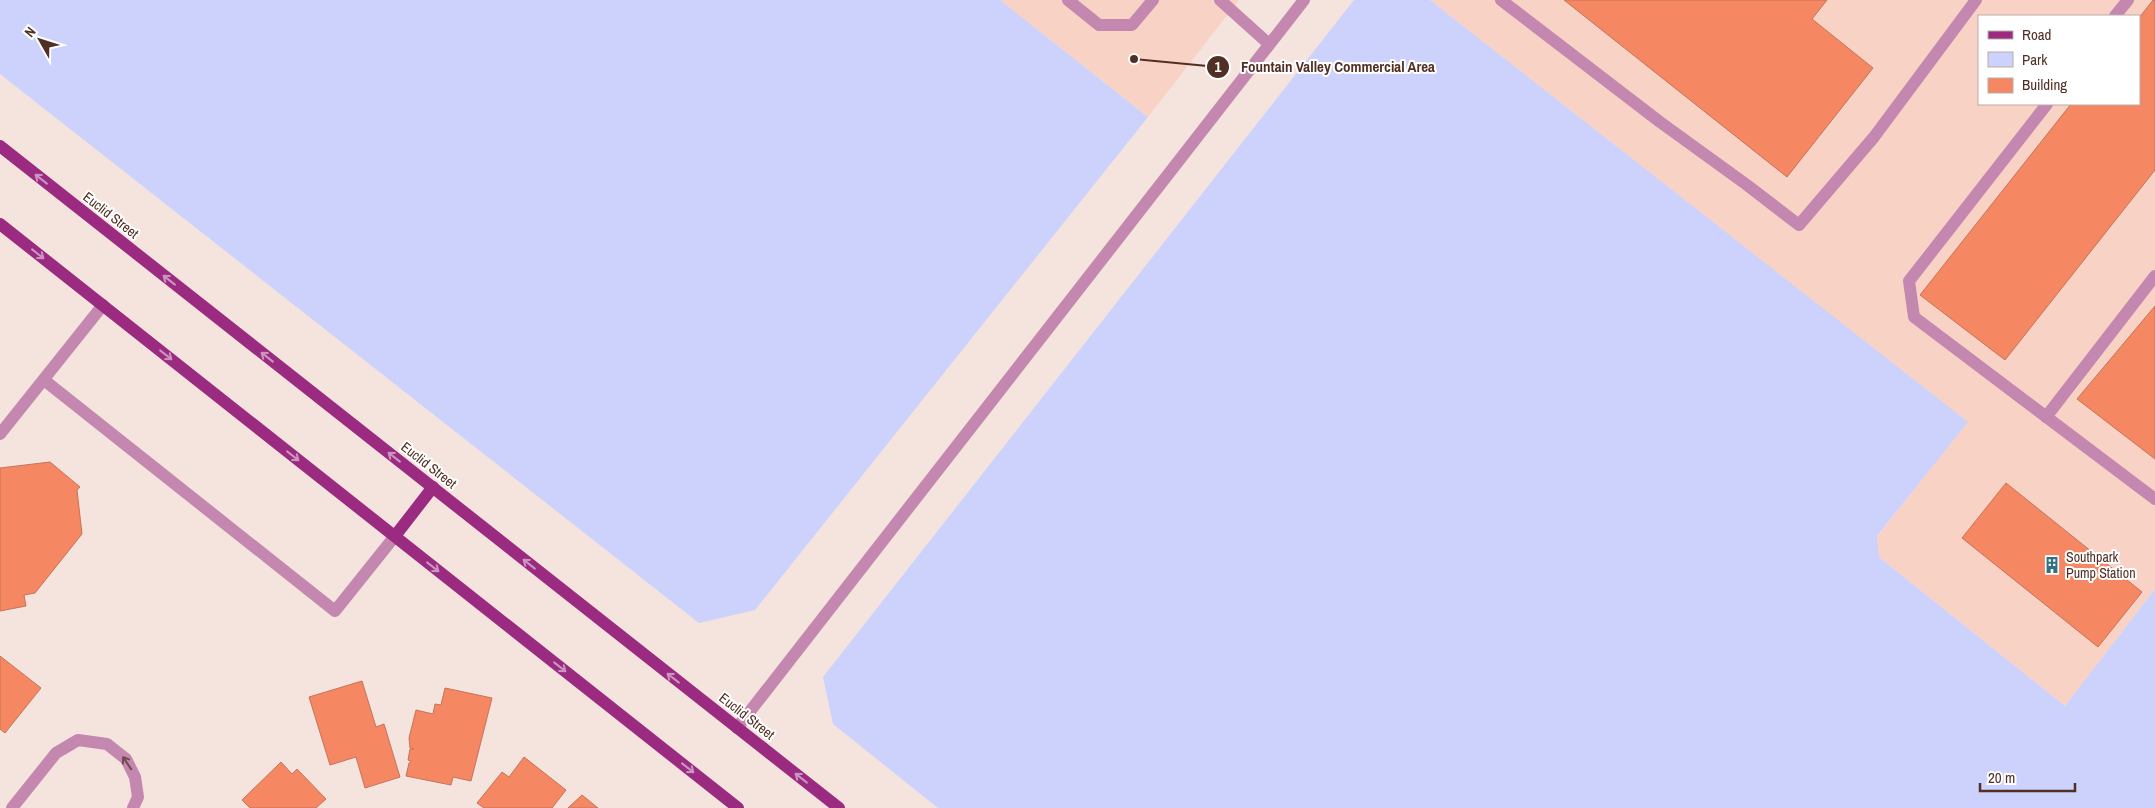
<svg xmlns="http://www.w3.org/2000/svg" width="2155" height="808" viewBox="0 0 2155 808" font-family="'Archivo Narrow',sans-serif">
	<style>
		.built { fill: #f9d2c6; fill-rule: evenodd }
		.green { fill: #ccd2fb }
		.building { fill: #f58762; stroke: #c4745a }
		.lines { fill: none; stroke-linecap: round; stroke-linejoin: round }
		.service { stroke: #c387b0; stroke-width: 12 }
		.minor { stroke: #c387b0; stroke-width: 12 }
		.primary { stroke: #9a2b81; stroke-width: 12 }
		.oneway { stroke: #cc95c0 }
		.oneway2 { stroke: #73494e }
		.labels { text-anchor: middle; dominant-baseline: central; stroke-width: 4; stroke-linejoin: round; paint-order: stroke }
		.street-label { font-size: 14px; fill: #512f24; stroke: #fff }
		.poi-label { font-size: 14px; fill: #512f24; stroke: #fff; text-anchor: start }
		.leader { fill: none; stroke: #512f24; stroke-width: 2 }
		.callout-dot { fill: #512f24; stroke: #fff; stroke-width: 2 }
		.mark-label { font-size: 15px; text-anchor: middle; font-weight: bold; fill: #fff }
		.callout-label { font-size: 15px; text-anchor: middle; font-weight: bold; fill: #512f24; stroke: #fff; stroke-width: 4; stroke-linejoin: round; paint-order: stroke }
	</style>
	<rect width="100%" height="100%" fill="#f5e3dd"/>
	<g class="built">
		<polygon points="1000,0 1239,0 1148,117"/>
		<path d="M1430 0H2155V589L2065 706 1879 557 1877 537 1967 422ZM1979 16H2139V104H1979Z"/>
	</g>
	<g class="green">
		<polygon points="0,0 1000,0 1148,117 755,610 699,623 0,74"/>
		<polygon points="1354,0 1430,0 1968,422 1877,536 1879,557 2065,706 2155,589 2155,808 938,808 833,724 823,677"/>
	</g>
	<g class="building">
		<polygon points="1564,0 1827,0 1812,19 1873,68 1787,177"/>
		<polygon points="2153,0 2155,0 2155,170 2005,360 1920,295 2071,104 2139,104 2139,18"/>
		<polygon points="2155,306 2155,459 2077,399"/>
		<polygon points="50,462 80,487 77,490 82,534 35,593 24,595 26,606 0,611 0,468"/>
		<polygon points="2006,483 2142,592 2098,647 1962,538"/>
		<polygon points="0,656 41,688 5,733 0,729"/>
		<polygon points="362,681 376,727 384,724 400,777 365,788 356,757 330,765 309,697"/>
		<polygon points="445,688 492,698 471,781 453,777 451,785 406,776 409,763 411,761 408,760 410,749 414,749 410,748 409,738 416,710 433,714 435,704 441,705"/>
		<polygon points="524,757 566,790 552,808 484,808 477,803 502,772 509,777"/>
		<polygon points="281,762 292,774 297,769 326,799 316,808 250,808 242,800"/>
		<polygon points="582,795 598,808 568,808"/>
	</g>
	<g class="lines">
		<g class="service">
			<polyline points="1068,0 1099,25 1132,25 1153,0"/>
			<polyline points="1220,0 1269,44"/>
			<polyline points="1501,0 1660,122 1747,185 1799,225 1874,137 1976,0"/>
			<polyline points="2115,16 2128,0"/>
			<polyline points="2047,104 1909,281 1914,317 2155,499"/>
			<polyline points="44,380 335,611 395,536"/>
			<polyline points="2046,417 2155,276"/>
			<polyline points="12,808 56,753 78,740 107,744 126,759 135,777 138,797 133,808"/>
		</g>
		<g class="minor">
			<polyline points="0,434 103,305"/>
			<polyline points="737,728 1304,0"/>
		</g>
		<g class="primary">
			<polyline points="0,146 839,808"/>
			<polyline points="0,224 738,808"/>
			<polyline points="395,536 433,487"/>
		</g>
	</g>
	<defs><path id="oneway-shaft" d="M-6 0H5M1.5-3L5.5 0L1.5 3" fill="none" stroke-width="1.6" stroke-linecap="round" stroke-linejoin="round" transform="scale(1.25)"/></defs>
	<g class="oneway">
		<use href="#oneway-shaft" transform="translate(41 179) rotate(-142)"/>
		<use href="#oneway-shaft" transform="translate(38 254) rotate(38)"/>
		<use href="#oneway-shaft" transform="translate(169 280) rotate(-142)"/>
		<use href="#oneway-shaft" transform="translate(166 355) rotate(38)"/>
		<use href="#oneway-shaft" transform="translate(267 357) rotate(-142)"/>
		<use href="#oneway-shaft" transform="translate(293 456) rotate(38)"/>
		<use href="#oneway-shaft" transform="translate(394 457) rotate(-142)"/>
		<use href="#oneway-shaft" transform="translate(529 564) rotate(-142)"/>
		<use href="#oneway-shaft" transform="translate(433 567) rotate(38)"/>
		<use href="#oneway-shaft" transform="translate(560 667) rotate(38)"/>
		<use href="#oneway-shaft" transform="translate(673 678) rotate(-142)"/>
		<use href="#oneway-shaft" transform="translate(688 768) rotate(38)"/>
		<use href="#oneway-shaft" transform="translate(801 778) rotate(-142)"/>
	</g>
	<use class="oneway2" href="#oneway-shaft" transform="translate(127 763) rotate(-124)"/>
	<defs>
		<g id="building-bare" transform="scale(1.35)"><path d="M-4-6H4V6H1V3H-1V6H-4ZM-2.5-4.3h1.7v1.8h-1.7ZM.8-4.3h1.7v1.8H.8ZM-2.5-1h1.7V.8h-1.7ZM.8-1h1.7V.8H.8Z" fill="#2f7183" stroke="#fff" stroke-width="2.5" paint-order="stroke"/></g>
	</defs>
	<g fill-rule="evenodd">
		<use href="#building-bare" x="2052" y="565"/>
	</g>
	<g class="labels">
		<g class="street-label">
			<text transform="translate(111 215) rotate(38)">Euclid Street</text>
			<text transform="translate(429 465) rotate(38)">Euclid Street</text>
			<text transform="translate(747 716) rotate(38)">Euclid Street</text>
		</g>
		<g class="poi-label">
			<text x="2066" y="557">Southpark<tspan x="2066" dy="16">Pump Station</tspan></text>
		</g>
	</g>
	<path class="leader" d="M1134 59L1218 67"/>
	<g class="callout-dot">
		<circle cx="1134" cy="59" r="5"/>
		<circle cx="1218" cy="67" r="12"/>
	</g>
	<g class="mark-label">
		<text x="1218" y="72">1</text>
	</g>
	<g class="callout-label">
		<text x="1338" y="72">Fountain Valley Commercial Area</text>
	</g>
	<rect x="1978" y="15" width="162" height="90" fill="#ffffff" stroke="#b9aca7"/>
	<rect x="1988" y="31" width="25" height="8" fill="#9a2b81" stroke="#b9aca7"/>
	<text x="2022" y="40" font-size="15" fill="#512f24">Road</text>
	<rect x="1988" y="52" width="25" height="15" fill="#ccd2fb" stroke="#b9aca7"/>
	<text x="2022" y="65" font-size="15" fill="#512f24">Park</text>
	<rect x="1988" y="78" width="25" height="15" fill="#f58762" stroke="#b9aca7"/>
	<text x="2022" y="90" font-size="15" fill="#512f24">Building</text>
	<g transform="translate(40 40) rotate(309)" stroke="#ffffff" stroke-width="4" paint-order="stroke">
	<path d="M0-4L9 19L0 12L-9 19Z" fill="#512f24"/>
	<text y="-8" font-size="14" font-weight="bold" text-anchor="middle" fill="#512f24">N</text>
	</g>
	<path d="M1980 783v8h95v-8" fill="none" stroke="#512f24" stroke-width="2.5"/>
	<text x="1988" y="783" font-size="15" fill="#512f24" stroke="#ffffff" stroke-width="4" paint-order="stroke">20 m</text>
</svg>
